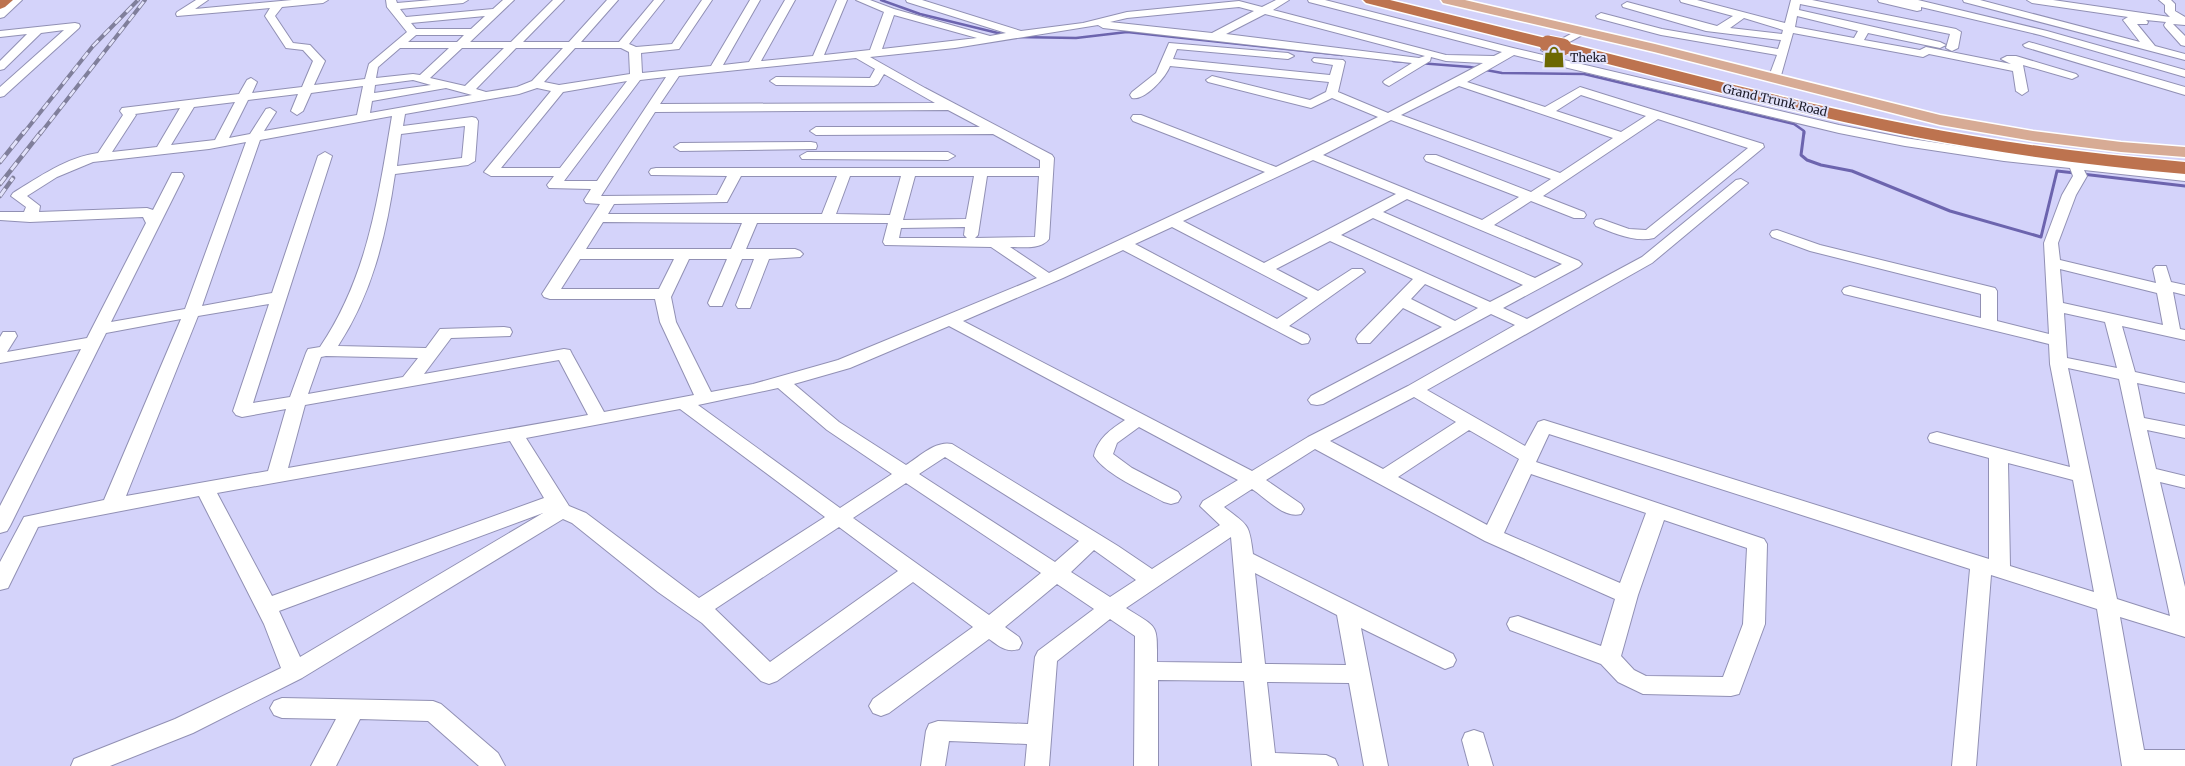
<svg xmlns="http://www.w3.org/2000/svg" width="2185" height="766" viewBox="0 0 2185 766" font-family="Merriweather,serif">
	<style>
		.lines { fill: none; stroke-linecap: round; stroke-linejoin: round }
		.stream-far1 { stroke: #6c64ae; stroke-width: 2.5 }
		.stream { stroke: #6c64ae; stroke-width: 3 }
		.minor-casing { stroke: #9190b4; stroke-width: 2 }
		.major-casing { stroke: #fff; stroke-width: 3 }
		.highway-casing { stroke: #fff; stroke-width: 3 }
		.minor { fill: #fff; fill-rule: evenodd }
		.major { fill: #d7ab95; fill-rule: evenodd }
		.highway { fill: #bd734f; fill-rule: evenodd }
		.rail-far1-casing { stroke: #807f9b; stroke-width: 4 }
		.rail-casing { stroke: #807f9b; stroke-width: 4.5 }
		.rail-far1 { stroke: #e2e2fa; stroke-width: 2.5; stroke-dasharray: 8; stroke-linecap: butt }
		.rail { stroke: #e2e2fa; stroke-width: 3; stroke-dasharray: 9; stroke-linecap: butt }
		.highway-bridge-casing { stroke: #fff; stroke-width: 19; stroke-linecap: butt }
		.highway-bridge { stroke: #bd734f; stroke-width: 17 }
		.labels { text-anchor: middle; dominant-baseline: central; stroke-width: 4; stroke-linejoin: round; paint-order: stroke }
		.far-poi-label { font-size: 12px; fill: #1b1a28; stroke: #e2e2fa; text-anchor: start }
		.far-street-label { font-size: 12px; fill: #1b1a28; stroke: #e2e2fa }
	</style>
	<rect width="100%" height="100%" fill="#d4d3fa"/>
	<g class="lines">
		<g class="stream-far1">
			<polyline points="881,0 920,14 1006,35"/>
			<polyline points="1015,37 1076,38 1127,32 1342,55"/>
			<polyline points="1393,61 1470,67 1502,73 1584,74 1794,124 1804,131 1804,134"/>
		</g>
		<g class="stream">
			<polyline points="1804,132 1801,155 1807,160 1821,165 1852,171 1950,211 2041,237 2057,171 2075,173"/>
			<polyline points="2082,174 2185,186"/>
		</g>
		<g class="minor-casing">
			<g id="minor">
				<polygon points="11,0 22,0 4,17 0,18 0,10"/>
				<path d="M196 0H208L195 9 292 0H328L323 3 282 7 275 16 293 43 310 45 325 61 314 85 365 79 369 64 407 32 387 7 386 0H396L397 3 432 0H468L463 3 400 9 406 17 493 9 503 0H514L470 42H511L553 0H564L523 42H569L607 0H618L581 42H619L654 0H664L629 44 636 47 672 44 702 0H712L679 49 641 53 642 73 711 66 750 0H760L723 65 749 62 785 0H795L761 61 813 56 837 0H847L824 55 870 50 884 12 856 0H870L894 9 990 36 1006 33 907 2 906 0H922L1021 31 1083 23 1127 12 1239 1 1262 7 1276 0H1289L1273 10 1446 55 1494 56 1502 52 1309 2 1308 0H1325L1513 48 1839 125 1905 138 2004 153 2185 173V181L2084 170 2087 176 2076 195 2058 243 2060 260 2156 283 2153 269 2156 266H2166L2171 282 2185 285V295L2173 292 2180 329 2185 330V340L2122 326 2135 372 2185 383V393L2137 383 2144 418 2185 426V438L2147 430 2156 469 2185 476V488L2160 482 2185 587V637L2120 617 2144 750H2185V766H2122L2097 609 1991 575 1976 766H1952L1970 569 1549 434 1536 462 1764 539 1767 544 1765 624 1739 694 1731 696 1643 694 1618 682 1601 664 1510 630 1507 624 1510 618 1518 616 1601 646 1615 599 1485 541 1315 449 1266 480 1301 504 1304 509 1301 514C1284 519 1266 498 1252 489L1224 507C1248 526 1249 522 1253 554L1453 654 1456 660 1453 666 1445 669 1361 628 1388 766H1364L1349 683 1267 682 1275 753 1326 755 1335 759 1338 766H1252L1244 681 1158 680V766H1134L1135 636 1110 619 1057 661 1049 766H1025L1027 744 949 741 945 766H921L926 731 929 724 938 721 1028 724 1035 657 1038 651 1094 609 1057 584 1005 627 1019 637 1022 643 1019 649C1006 653 999 646 989 639L889 713 881 716 873 713 869 706 873 699 973 627 913 582 777 681 769 684 761 681 702 623 658 592 572 523 563 519 302 678 193 733 110 766H71L74 759 175 719 281 668 264 624 199 496 38 527 8 588 0 590V562L24 517 104 500 181 319 106 333 10 526 7 531 0 533V506L81 349 0 363V337L3 332H15L17 336 7 352 87 338 146 223 143 217 30 222 0 220V212H24L26 207 11 196 13 193C39 177 67 157 98 153L123 115 120 111 122 108 239 94 247 80 251 78 257 82 252 93 302 87 313 61 303 50 286 48 265 16 270 8 177 16 176 14 177 12ZM1239 7 1254 11 1212 33 1110 22 1127 18ZM1265 14 1425 56 1419 58 1226 34ZM894 15 977 38 882 49ZM485 16 471 29H416L411 23ZM1098 25 1103 28 1412 63 1385 80 1383 82 1385 84 1389 86 1430 61 1431 57 1446 61 1483 63 1388 113 1338 92 1345 62 1343 60 1314 58 1312 60 1314 62 1333 65 1330 75 1173 59 1177 49 1288 59 1294 56 1288 53 1169 43 1156 73 1132 92 1130 95 1132 98C1145 101 1166 77 1170 66L1329 82 1326 92 1310 100 1212 76 1206 80 1208 82 1311 108 1332 98 1378 117 1276 167 1141 115H1133L1131 118 1133 121 1265 172 1049 273 1010 247C1022 247 1041 250 1049 239L1054 158 1052 155 925 88 870 57 955 48ZM416 35H464L457 42H408ZM400 48H449L420 75 413 74 376 78 378 67ZM462 48H504L465 86 430 78ZM516 48H563L532 81 517 87 486 92 476 89ZM575 48H621L629 52 630 74 559 85 544 82ZM1514 55 1839 133 1905 146 2004 161 2070 168 2073 176 2062 195 2044 243 2049 334 1997 321V291L1995 288 1820 245 1777 230 1772 231 1770 234 1772 237 1810 251 1981 294V318L1850 286 1844 288 1842 291 1844 294 2049 344 2050 364 2070 467 1937 432 1930 434 1928 438 1930 442 1989 458V559L1544 420 1538 422 1525 446 1427 390 1652 263 1748 183 1741 179 1736 180 1642 257 1527 319 1503 308 1579 267 1582 264 1579 261 1494 225 1531 201 1574 218H1584L1586 215 1584 212 1543 196 1658 119 1748 148 1646 230 1629 229 1601 219 1596 220 1594 223 1596 226C1614 233 1635 243 1654 238L1764 147 1763 144 1580 87 1545 107 1467 82ZM856 58 875 69 870 78 776 77 770 81 776 85 874 86 878 84 884 74 935 103 660 104 679 76ZM666 77 597 181H564L640 80ZM413 80 431 85 374 93 375 85ZM627 81 560 168H501L563 92ZM363 86 357 115 264 131 276 112 270 108 266 109 250 134 229 138 248 100 298 94 291 111 297 115 303 111 311 93ZM1459 86 1613 138 1560 173 1401 115ZM446 88 472 95 370 113 372 101ZM537 88 551 91 484 172 491 176H554L547 185 549 188 591 189 584 200 586 203 600 204 542 294 544 297 550 299H655L660 322 694 395 604 412 572 354 570 350 564 349 424 374 451 338 510 336 512 332 510 328 504 327 440 329 426 348 338 346C372 294 386 236 395 174L468 165 475 161 478 121 476 118 472 117 403 126 405 114 519 94ZM1581 95 1646 116 1621 132 1556 111ZM235 102 215 140 171 145 194 107ZM180 108 157 147 112 152 136 115 135 114ZM948 110 980 127H816L810 131 816 135 993 134 1040 160V168H656L651 169 649 172 651 175 727 176 717 195 601 196 655 112ZM392 116C378 198 368 276 320 347L308 349 306 353 290 397 253 403 332 156 325 152 318 156 272 293 202 306 260 140ZM1391 120 1551 179 1531 192 1436 155H1426L1424 158 1426 161 1519 197 1482 220 1323 155ZM465 126 462 158 397 166 401 134ZM246 142 185 309 111 322 184 176 182 173H172L153 210 147 208 39 212 40 206 27 196 57 177 93 162 209 149ZM1313 160 1396 194 1264 263 1183 221ZM741 176H837L822 214H608L614 204 727 202ZM850 176H901L890 215 836 214ZM915 176H974L966 219 903 220ZM987 176H1039L1035 237 975 238 978 235ZM1407 199 1562 264 1535 278 1383 212ZM1373 218 1523 285 1490 302 1341 235ZM603 222 742 223 731 249H586ZM757 223H888L883 242 885 245 991 247 1037 278 838 360 753 384 711 392 676 322 671 297 689 259H727L708 303 710 306H722L742 259H754L736 305 738 308H750L769 259 800 257 803 254 800 251 795 249H746ZM965 227 964 235 967 238H899L901 228ZM1172 227 1308 298 1277 319 1135 244ZM1330 241 1413 279 1358 335 1356 339 1358 343H1370L1403 308 1442 327 1311 396 1308 400 1311 404 1317 405 1323 404 1491 314 1515 325 1408 386 1308 437 1252 471 963 321 1063 278 1123 250 1302 344 1308 343 1310 339 1308 335 1289 326 1365 272 1362 269H1352L1318 291 1276 269ZM580 259H674L659 289H561ZM2060 269 2157 293 2163 325 2063 303ZM1425 284 1478 308 1455 321 1411 299ZM269 304 233 411 236 415 242 417 286 409 268 471 126 496 198 316ZM2064 313 2105 322 2117 368 2067 358ZM949 326 1125 420C1111 429 1097 439 1094 456 1106 475 1144 491 1164 502L1171 504 1178 502 1181 497 1178 492 1132 468 1113 454 1117 443 1139 427 1238 480 1203 501 1200 506 1220 525 1152 569 1118 546 952 444C936 440 919 457 906 465L839 422 794 384 850 368ZM326 356 418 358 403 377 308 394 321 357ZM559 360 588 415 288 468 305 405ZM2068 368 2119 379 2170 616 2117 599ZM778 388 827 430 892 474 840 508 698 405ZM1414 397 1456 422 1383 469 1330 441ZM680 409 825 517 699 598 586 513 569 506 526 438ZM1469 430 1519 459 1487 525 1398 477ZM510 441 544 498 272 596 217 493ZM945 457 1079 541 1055 562 919 474ZM2008 463 2073 480 2094 592 2010 566ZM1531 474 1646 513 1620 583 1504 533ZM906 483 1041 573 989 615 853 518ZM543 513 300 657 279 611ZM1664 520 1747 548 1743 624 1723 677 1646 676 1634 670 1621 656 1638 595ZM839 527 898 571 770 662 715 609ZM1231 537 1242 663 1157 662C1157 623 1159 629 1126 608ZM1094 550 1136 580 1110 597 1071 572ZM1255 573 1337 615 1346 665 1265 664Z"/>
				<path d="M1680 0H1697L1785 23 1791 0H1812L1956 29 1961 32 1958 48 1952 51 1946 48 1950 34 1800 4 1799 10 1940 42 1946 45 1940 48 1868 33 1864 40 1920 50 1926 47 2011 64 2001 59 2007 56H2016L2076 74 2078 76 2072 79 2023 65 2028 91 2022 95 2016 91 2013 71 1929 54 1923 57 1793 33 1780 79 1774 83 1768 79 1777 55 1661 35 1597 18 1596 16 1601 13 1662 29 1778 49 1781 40 1706 31 1623 7 1622 5 1627 2 1717 26 1733 16 1681 2ZM1797 16 1858 31 1854 38 1795 27ZM1744 18 1783 30 1782 34 1730 28Z"/>
				<polygon points="1878,0 1918,0 2047,31 2185,70 2185,77 2040,35 1921,7 1921,10 1917,11 1879,2"/>
				<polygon points="1963,0 1980,0 2140,42 2123,20 2128,17 2032,3 2027,0 2053,0 2170,17 2165,12 2165,5 2159,0 2171,0 2175,4 2175,11 2185,17 2185,25 2173,24 2185,36 2185,46 2181,45 2165,27 2164,25 2166,22 2146,20 2148,22 2147,24 2137,24 2155,46 2185,54 2185,60 1964,2"/>
				<polygon points="75,23 79,24 80,26 79,28 4,96 0,97 0,87 64,30 41,33 4,69 0,70 0,61 27,34 0,37 0,31"/>
				<polygon points="1582,28 1587,31 1586,33 1551,52 1547,53 1541,50"/>
				<polygon points="2029,42 2185,87 2185,95 2025,47 2023,45"/>
				<polygon points="811,142 816,143 817,146 816,149 680,151 674,147 680,143"/>
				<polygon points="807,152 948,152 955,156 948,160 802,159 800,156"/>
				<polygon points="282,698 433,701 441,704 498,753 505,766 479,766 428,721 360,719 336,766 311,766 336,719 282,718 274,715 270,708 274,701"/>
				<polygon points="1474,730 1483,733 1493,766 1469,766 1462,740 1465,733"/>
			</g>
		</g>
		<g class="major-casing">
			<polygon id="major" points="1441,0 1465,0 1655,44 1940,115 2033,131 2121,142 2185,147 2185,157 2121,152 2033,141 1940,125 1654,52 1443,3"/>
		</g>
		<g class="highway-casing">
			<g id="highway">
				<polygon points="0,0 13,0 5,7 0,9"/>
				<polygon points="1363,0 1390,0 1554,40 1556,44 1554,48 1548,49 1366,3"/>
				<path d="M1563 42C1679 71 1795 102 1912 125 2002 143 2093 154 2185 162V174C2094 166 2004 154 1915 137 1794 113 1676 81 1557 51L1555 47 1557 43Z"/>
			</g>
		</g>
		<use href="#minor" class="minor"/>
		<use href="#major" class="major"/>
		<use href="#highway" class="highway"/>
		<g class="rail-far1-casing">
			<g id="rail-far1">
				<polyline points="23,134 93,46 138,0"/>
				<polyline points="40,134 145,0"/>
			</g>
		</g>
		<g class="rail-casing">
			<g id="rail">
				<polyline points="0,162 24,132"/>
				<polyline points="0,184 41,132"/>
				<polyline points="0,196 13,178"/>
			</g>
		</g>
		<use href="#rail-far1" class="rail-far1"/>
		<use href="#rail" class="rail"/>
		<g class="highway-bridge-casing">
			<polyline id="highway-bridge" points="1548,44 1563,47"/>
		</g>
		<use href="#highway-bridge" class="highway-bridge"/>
	</g>
	<defs>
		<g id="shop-bare" transform="scale(1.725)"><path d="M-5-2.5h2.3a2.7 3.5 0 0 1 5.4 0H5L5.5 6h-11ZM-1.5-2.5h3a1.5 2.3 0 0 0-3 0Z" fill="#6c6800" stroke="#e2e2fa" stroke-width="2.5" paint-order="stroke"/></g>
	</defs>
	<g fill-rule="evenodd">
		<use href="#shop-bare" x="1554" y="57"/>
	</g>
	<g class="labels">
		<g class="far-poi-label">
			<text x="1570" y="57">Theka</text>
		</g>
		<g class="far-street-label">
			<text transform="translate(1775 100) rotate(13)">Grand Trunk Road</text>
		</g>
	</g>
</svg>
